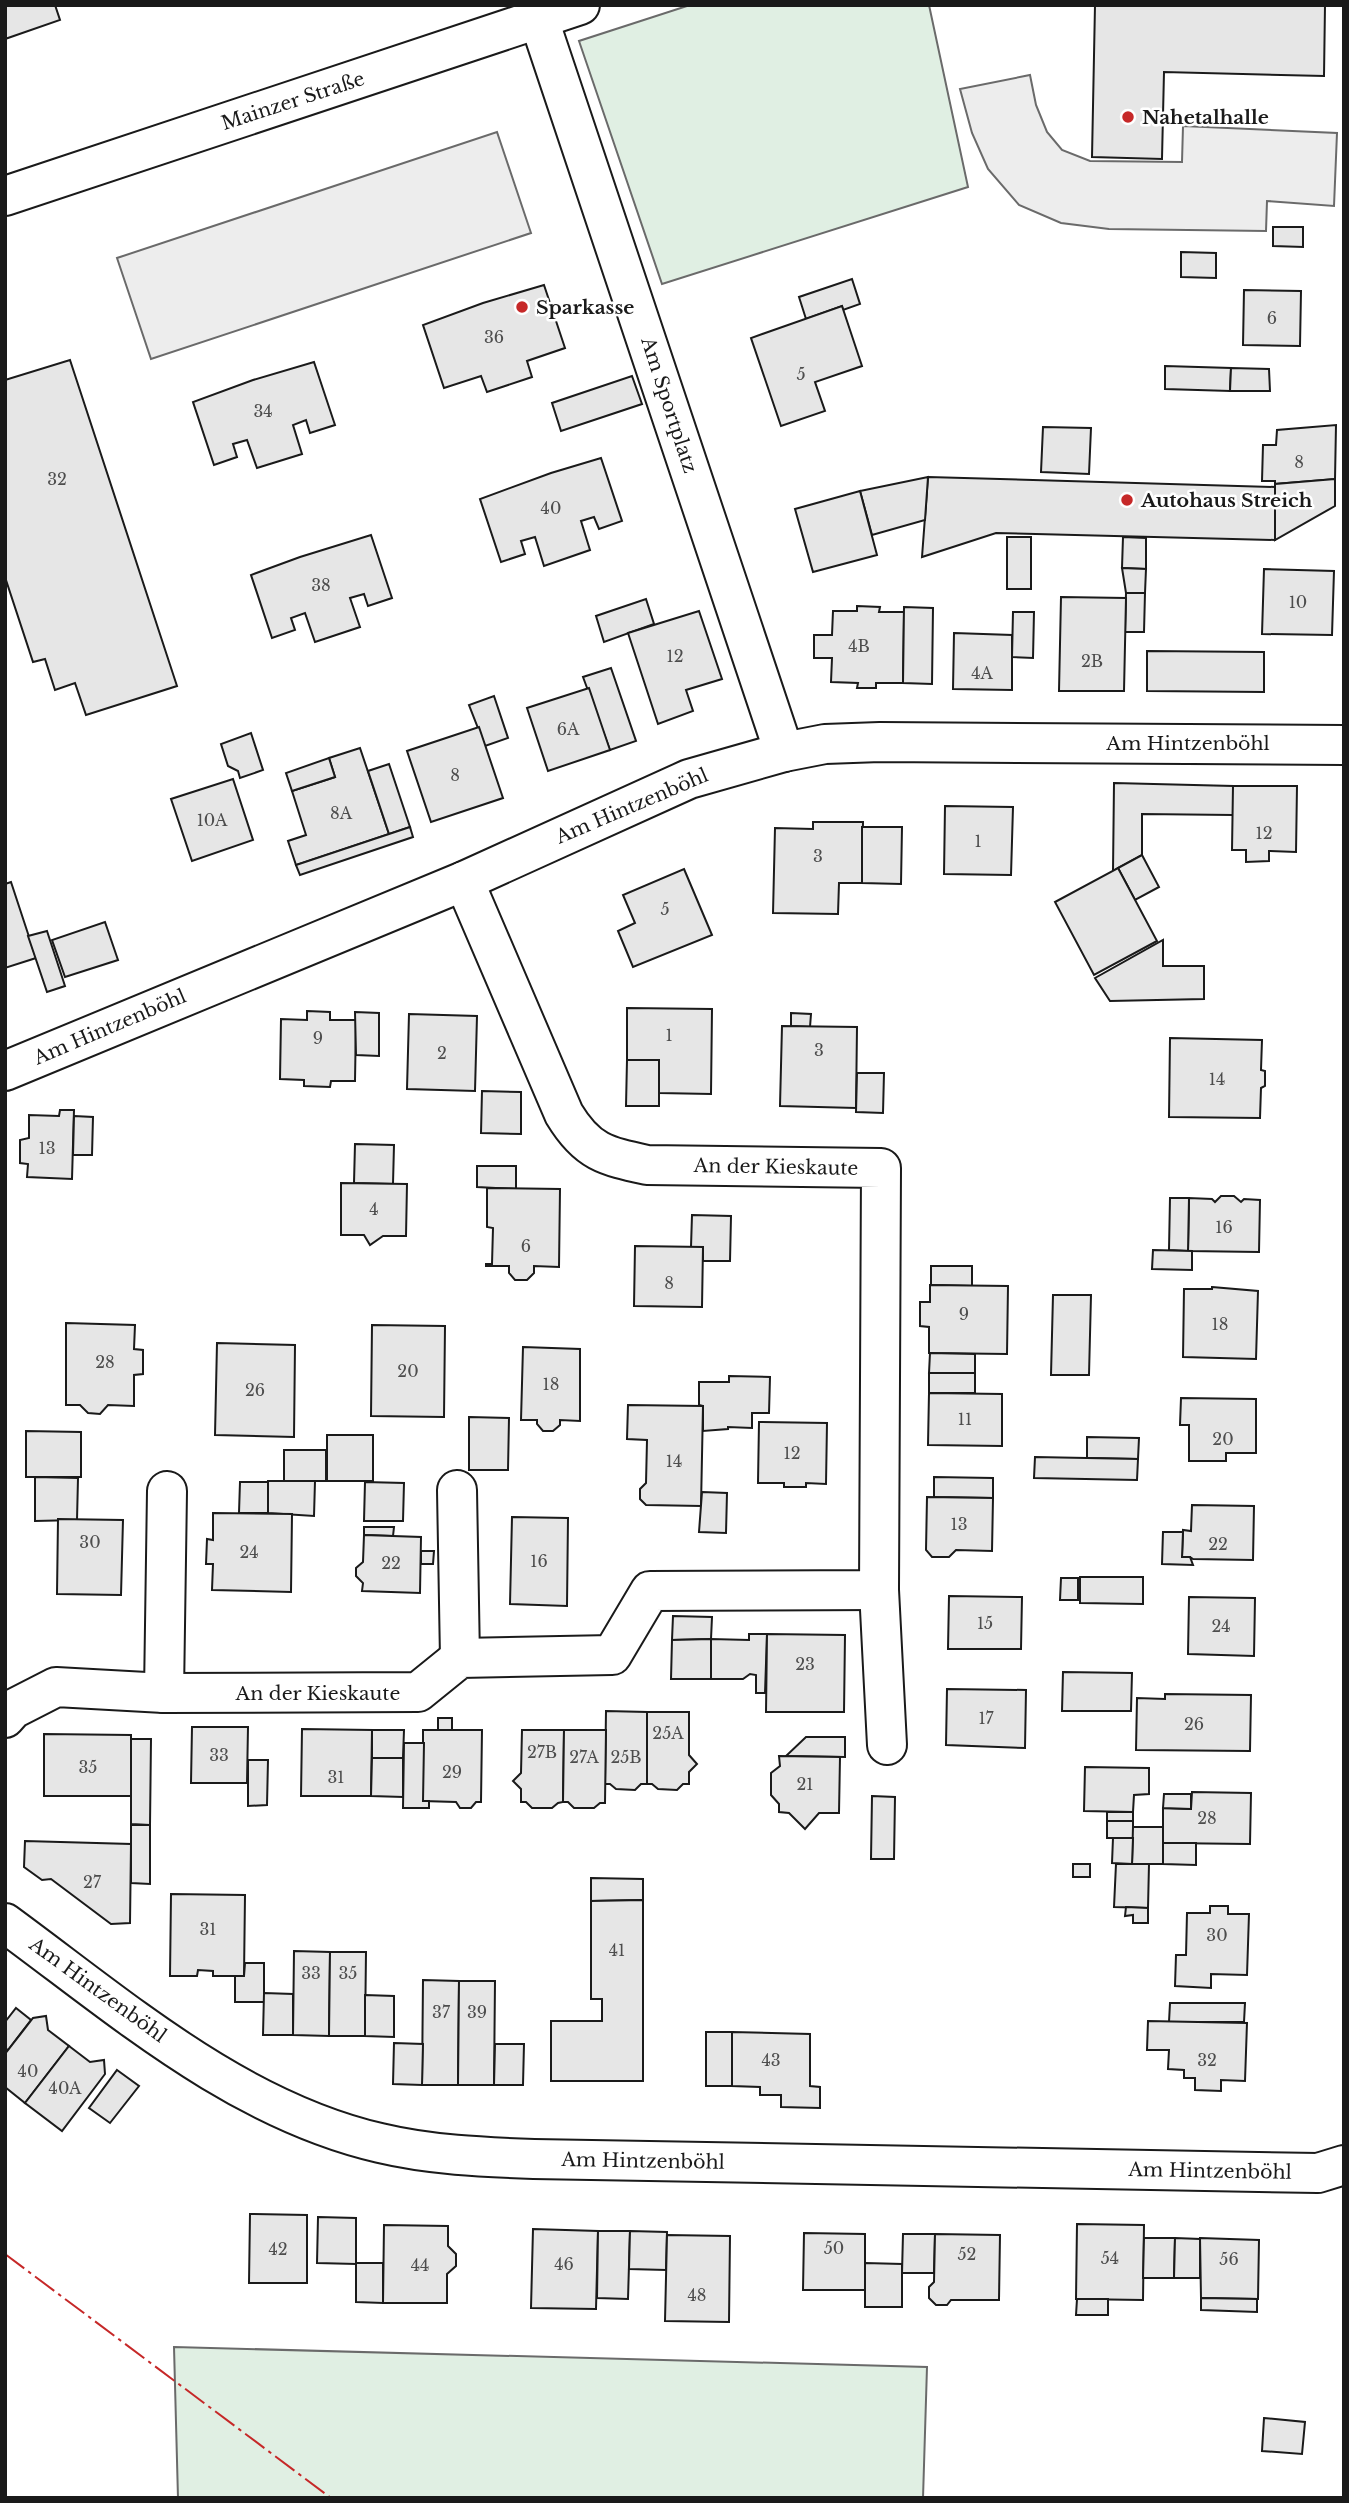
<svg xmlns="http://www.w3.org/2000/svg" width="1349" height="2503" viewBox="0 0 1349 2503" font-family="'Libre Baskerville',serif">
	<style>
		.green { fill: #e0efe3; stroke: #6a6a6a; stroke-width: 2 }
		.parking { fill: #ededed; stroke: #6a6a6a; stroke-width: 2 }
		.building { fill: #e6e6e6; stroke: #1a1a1a; stroke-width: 2 }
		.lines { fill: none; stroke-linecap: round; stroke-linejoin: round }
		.street-casing { stroke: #1a1a1a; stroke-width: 42 }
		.street { stroke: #fff; stroke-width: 38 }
		.power { stroke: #c62828; stroke-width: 2; stroke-dasharray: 24 5 3.5 5; stroke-linecap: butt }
		.poi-dot { fill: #c62828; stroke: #fff; stroke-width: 2.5 }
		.labels { text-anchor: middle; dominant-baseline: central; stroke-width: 5; stroke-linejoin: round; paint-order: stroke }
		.number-label { font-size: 16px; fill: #4d4d4d }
		.street-label { font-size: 19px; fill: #1a1a1a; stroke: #fff }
		.poi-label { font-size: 19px; font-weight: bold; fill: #1a1a1a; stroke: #fff; text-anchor: start }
	</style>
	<rect width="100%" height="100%" fill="#fff"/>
	<g class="green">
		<polygon points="690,5 929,5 968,187 662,284 579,41"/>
		<polygon points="174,2347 927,2367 923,2498 178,2498"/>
	</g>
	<g class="parking">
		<polygon points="1030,75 1036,105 1047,132 1062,150 1090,161 1182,162 1183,126 1337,133 1334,206 1267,201 1266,231 1109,229 1061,223 1019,205 988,169 972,133 960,89"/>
		<polygon points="497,132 531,233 151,359 117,258"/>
	</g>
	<g class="building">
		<polygon points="5,5 55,5 60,20 5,39"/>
		<polygon points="1095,5 1325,5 1324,76 1164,72 1162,159 1092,157"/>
		<polygon points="1273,227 1303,227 1303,247 1273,246"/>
		<polygon points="1181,252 1216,253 1216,278 1181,277"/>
		<polygon points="852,279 860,304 843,310 842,306 806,319 799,297"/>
		<polygon points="544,285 565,348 527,361 532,377 487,392 481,376 444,388 423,325 483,303"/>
		<polygon points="1244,290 1301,291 1300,346 1243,345"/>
		<polygon points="842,306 862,366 815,382 825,411 781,426 751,338"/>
		<polygon points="70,360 177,686 86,715 75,683 55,690 45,659 33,662 5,577 5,380"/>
		<polygon points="314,362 335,425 310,433 306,420 293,425 302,454 257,468 247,440 233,444 237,457 214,465 193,402 253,380"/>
		<polygon points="1165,366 1231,368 1230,391 1165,389"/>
		<polygon points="1231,368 1269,369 1270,391 1230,391"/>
		<polygon points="632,376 642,404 561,431 552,403"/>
		<polygon points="1336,425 1335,479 1275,484 1275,481 1262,481 1263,445 1276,445 1277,430"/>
		<polygon points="1043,427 1091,428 1089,474 1041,472"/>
		<polygon points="601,458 622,521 599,529 594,517 581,521 590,550 544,566 535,537 521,541 525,554 501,562 480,499 551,473"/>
		<polygon points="928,477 1275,487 1275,540 996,533 922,557"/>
		<polygon points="928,477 925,520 872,535 860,491"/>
		<polygon points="1335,479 1335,506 1275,540 1275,484"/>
		<polygon points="860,491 877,555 813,572 795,509"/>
		<polygon points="371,535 392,598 368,606 364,594 350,598 360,627 315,642 305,613 291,618 295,630 272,638 251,575 300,557"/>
		<rect x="1007" y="537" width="24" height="52"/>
		<polygon points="1123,537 1146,538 1146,569 1122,568"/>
		<polygon points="1122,568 1146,569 1145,593 1126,593"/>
		<polygon points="1264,569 1334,571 1332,635 1262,634"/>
		<polygon points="1126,593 1145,593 1144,632 1125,632"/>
		<polygon points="1061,597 1126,598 1124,691 1059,691"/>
		<polygon points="646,599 654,624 604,642 596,616"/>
		<polygon points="857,606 880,607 879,612 904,612 903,683 876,683 876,688 857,688 858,683 831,682 832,658 814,658 814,635 832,635 833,611 857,611"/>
		<polygon points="904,607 933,608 932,684 903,683"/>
		<polygon points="699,611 722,679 686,690 693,711 658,724 628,633"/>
		<polygon points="1013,612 1034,612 1033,658 1012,657"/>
		<polygon points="954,633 1012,635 1012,690 953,689"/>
		<polygon points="1147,651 1264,652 1264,692 1147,691"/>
		<polygon points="611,668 636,741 610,750 583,677"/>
		<polygon points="589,688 610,750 548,771 527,708"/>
		<polygon points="494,696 508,738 485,746 469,705"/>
		<polygon points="479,727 503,798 431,822 407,751"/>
		<polygon points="251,733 263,770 240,778 238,771 228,766 221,744"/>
		<polygon points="360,748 389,834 296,865 288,841 306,835 292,791 335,777 329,758"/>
		<polygon points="329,758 335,777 292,791 286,773"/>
		<polygon points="389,764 410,827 389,834 368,771"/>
		<polygon points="233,779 253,840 192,861 171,799"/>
		<polygon points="1114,783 1233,786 1233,815 1142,814 1142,855 1113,871"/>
		<polygon points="1233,786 1297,786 1296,852 1269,851 1269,861 1246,862 1246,850 1232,850"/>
		<polygon points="945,806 1013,807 1011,875 944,874"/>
		<polygon points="813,822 863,822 862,883 839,883 838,914 773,913 775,828 813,829"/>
		<polygon points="410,827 413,837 300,875 296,865"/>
		<polygon points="862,827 902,827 901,884 862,883"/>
		<polygon points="1142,855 1159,887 1135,900 1118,868"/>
		<polygon points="1118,868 1157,941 1094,975 1055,902"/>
		<polygon points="684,869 712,935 633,967 618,931 635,923 623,895"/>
		<polygon points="11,882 36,958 5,968 5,884"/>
		<polygon points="105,922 118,960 65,977 52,940"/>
		<polygon points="47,931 65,986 47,992 28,936"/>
		<polygon points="1163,940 1163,966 1204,966 1204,999 1110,1001 1095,978"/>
		<polygon points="627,1008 712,1009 711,1094 659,1093 659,1060 627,1060"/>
		<polygon points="307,1011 330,1012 330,1020 356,1020 355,1081 331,1081 330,1087 304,1086 304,1080 280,1079 281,1019 307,1020"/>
		<polygon points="355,1012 379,1013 379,1056 356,1055"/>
		<polygon points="791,1013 811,1014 810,1027 791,1026"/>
		<polygon points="409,1014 477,1016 475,1091 407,1089"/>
		<polygon points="782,1026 857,1027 856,1108 780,1106"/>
		<polygon points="1170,1038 1262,1040 1261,1070 1265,1071 1265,1086 1261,1088 1260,1118 1169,1117"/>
		<polygon points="627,1060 659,1060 659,1106 626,1106"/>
		<polygon points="857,1073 884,1073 883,1113 856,1112"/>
		<polygon points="482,1091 521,1092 521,1134 481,1133"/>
		<polygon points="60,1110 74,1110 72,1179 27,1177 28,1164 20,1163 20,1140 29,1138 29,1115 59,1116"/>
		<polygon points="74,1116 93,1117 92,1155 73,1155"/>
		<polygon points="355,1144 394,1145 393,1184 354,1183"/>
		<polygon points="477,1166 516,1166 516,1189 477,1187"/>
		<polygon points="341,1183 407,1184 406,1236 383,1236 370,1245 364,1235 341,1235"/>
		<polygon points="487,1188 560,1189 559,1267 534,1266 534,1273 527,1280 515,1280 509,1273 509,1266 486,1266 486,1264 492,1264 493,1228 487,1227"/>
		<polygon points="1221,1196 1234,1196 1241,1202 1244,1199 1260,1200 1259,1252 1188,1251 1189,1198 1212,1199 1215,1202"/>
		<polygon points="1170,1198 1189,1198 1188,1251 1169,1250"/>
		<polygon points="692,1215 731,1216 730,1261 703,1261 703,1247 691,1247"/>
		<polygon points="635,1246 703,1247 702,1307 634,1306"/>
		<polygon points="1153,1250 1192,1251 1192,1270 1152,1269"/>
		<polygon points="931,1266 972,1266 972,1286 931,1285"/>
		<polygon points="930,1285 1008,1286 1007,1354 929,1353 929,1327 920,1326 920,1302 930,1302"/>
		<polygon points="1212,1287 1258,1291 1256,1359 1183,1357 1184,1289 1212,1289"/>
		<polygon points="1053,1295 1091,1295 1089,1375 1051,1375"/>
		<polygon points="66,1323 135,1325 134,1349 143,1350 143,1374 134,1375 134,1406 108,1405 100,1414 88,1413 80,1405 66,1405"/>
		<polygon points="372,1325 445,1326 444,1417 371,1416"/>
		<polygon points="217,1343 295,1345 294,1437 215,1435"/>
		<polygon points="523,1347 580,1349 580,1421 560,1420 560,1425 553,1431 543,1431 537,1424 537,1420 521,1420"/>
		<polygon points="930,1353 975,1354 975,1373 929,1373"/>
		<rect x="929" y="1373" width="46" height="20"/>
		<polygon points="729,1376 770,1377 769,1413 752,1413 752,1428 728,1427 728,1429 703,1431 703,1406 699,1405 699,1382 729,1382"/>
		<polygon points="929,1393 1002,1394 1002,1446 928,1445"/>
		<polygon points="1181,1398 1256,1399 1256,1453 1226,1453 1226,1461 1189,1461 1189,1425 1180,1425"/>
		<polygon points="628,1405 703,1406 701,1506 646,1505 640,1499 640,1489 646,1483 647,1440 627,1439"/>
		<polygon points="469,1417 509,1418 508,1470 469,1470"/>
		<polygon points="759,1422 827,1423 826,1484 806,1483 806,1487 784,1487 784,1483 758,1483"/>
		<polygon points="26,1431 81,1432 81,1477 26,1477"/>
		<rect x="327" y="1435" width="46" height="46"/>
		<polygon points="1087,1437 1139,1438 1138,1459 1087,1458"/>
		<rect x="284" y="1450" width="42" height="31"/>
		<polygon points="1035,1457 1138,1459 1137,1480 1034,1478"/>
		<polygon points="35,1477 78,1478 77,1520 35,1521"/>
		<polygon points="934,1477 993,1478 993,1498 934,1497"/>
		<polygon points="268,1481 315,1481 314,1516 268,1513"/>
		<polygon points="240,1482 268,1482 268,1513 239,1513"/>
		<polygon points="365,1482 404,1483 403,1521 364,1521"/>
		<polygon points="702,1492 727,1493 726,1533 699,1532"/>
		<polygon points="927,1497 993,1498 992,1551 956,1550 949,1557 932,1557 926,1550"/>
		<polygon points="1192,1505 1254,1506 1253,1560 1193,1559 1190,1557 1182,1557 1183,1530 1191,1531"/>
		<polygon points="213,1513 292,1514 291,1592 212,1590 213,1564 206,1564 207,1539 213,1540"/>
		<polygon points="512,1517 568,1518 567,1606 510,1604"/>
		<polygon points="58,1519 123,1520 121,1595 57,1594"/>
		<polygon points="364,1527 394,1527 393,1536 364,1535"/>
		<polygon points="1163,1532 1183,1532 1182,1557 1190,1557 1193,1565 1162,1564"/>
		<polygon points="364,1535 421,1537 420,1593 362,1591 363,1583 356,1576 356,1568 363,1562"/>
		<polygon points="421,1551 434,1551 433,1564 421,1564"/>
		<polygon points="1080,1577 1143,1577 1143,1604 1080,1603"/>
		<polygon points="1061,1578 1078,1578 1078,1600 1060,1600"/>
		<polygon points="949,1596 1022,1597 1021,1649 948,1649"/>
		<polygon points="1189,1597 1255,1598 1254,1656 1188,1654"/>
		<polygon points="673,1616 712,1617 711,1639 672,1640"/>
		<polygon points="749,1634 767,1634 765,1693 756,1693 756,1675 750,1674 743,1679 710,1679 711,1639 749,1640"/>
		<polygon points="767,1634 845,1635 844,1712 766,1712"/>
		<polygon points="711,1639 711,1679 671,1679 672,1640"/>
		<polygon points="1063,1672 1132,1673 1131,1711 1062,1711"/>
		<polygon points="947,1689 1026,1690 1025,1748 946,1745"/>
		<polygon points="1165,1694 1251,1695 1250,1751 1136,1750 1137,1698 1165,1699"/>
		<polygon points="606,1711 647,1712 647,1784 641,1784 635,1790 616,1789 610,1784 605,1784"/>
		<polygon points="647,1712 689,1712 689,1755 697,1764 689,1772 689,1784 683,1784 677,1790 658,1789 652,1784 647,1784"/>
		<rect x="438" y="1718" width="14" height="12"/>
		<polygon points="192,1727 248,1727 247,1783 191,1783"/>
		<polygon points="302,1729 372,1730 371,1796 301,1796"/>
		<polygon points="372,1730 404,1730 403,1758 372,1758"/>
		<polygon points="423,1730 482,1730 481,1802 476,1802 471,1808 460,1808 456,1802 423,1801"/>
		<polygon points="522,1730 564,1730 563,1802 558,1803 552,1808 532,1808 526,1802 521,1802 521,1789 513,1781 521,1773"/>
		<polygon points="564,1730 606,1730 605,1803 600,1803 594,1808 574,1808 568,1802 563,1802"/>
		<polygon points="44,1734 131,1735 131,1796 44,1796"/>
		<polygon points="806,1737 845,1737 845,1757 786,1756"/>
		<polygon points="131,1739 151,1739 150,1825 131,1824"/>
		<polygon points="404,1743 424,1743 423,1801 429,1801 429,1808 403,1808"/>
		<polygon points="779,1756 840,1757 839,1813 819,1813 805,1829 789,1813 779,1812 779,1804 771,1795 771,1773 780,1766"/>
		<polygon points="372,1758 403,1758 403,1797 371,1796"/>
		<polygon points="248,1760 268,1760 267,1805 248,1806"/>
		<polygon points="1085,1767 1149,1768 1149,1794 1134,1795 1133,1812 1084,1811"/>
		<polygon points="1192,1792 1251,1793 1250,1844 1163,1843 1163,1808 1191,1809"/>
		<polygon points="1164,1794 1191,1794 1191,1809 1163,1808"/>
		<polygon points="872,1796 895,1797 894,1859 871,1859"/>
		<rect x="1107" y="1812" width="26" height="9"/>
		<rect x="1107" y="1821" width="26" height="17"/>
		<polygon points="131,1825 150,1825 150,1884 131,1883"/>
		<polygon points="1133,1827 1163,1827 1163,1864 1132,1864"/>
		<polygon points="1113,1838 1133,1838 1132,1864 1112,1863"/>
		<polygon points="25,1841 131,1844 130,1923 111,1924 51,1879 42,1880 24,1867"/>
		<polygon points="1163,1843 1196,1843 1196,1865 1163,1864"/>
		<rect x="1073" y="1864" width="17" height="13"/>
		<polygon points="1116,1864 1149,1864 1148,1908 1114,1907"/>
		<polygon points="591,1878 643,1879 643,1900 591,1901"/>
		<polygon points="171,1894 245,1895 244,1976 213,1976 213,1971 198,1970 197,1976 170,1976"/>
		<polygon points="643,1900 643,2081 551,2081 551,2021 602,2021 602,1999 591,1999 591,1901"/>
		<polygon points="1210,1906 1228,1906 1228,1914 1249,1914 1247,1975 1211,1974 1211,1988 1175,1986 1176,1955 1186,1955 1187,1913 1210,1913"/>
		<polygon points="1126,1907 1148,1908 1148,1923 1133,1923 1133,1915 1125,1916"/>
		<polygon points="294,1951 330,1952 329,2036 293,2035"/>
		<polygon points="330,1952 366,1952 365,2036 329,2036"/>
		<polygon points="245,1963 264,1963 264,2002 235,2002 235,1976 244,1976"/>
		<polygon points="423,1980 459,1981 458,2085 422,2085"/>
		<polygon points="459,1981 495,1981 494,2085 458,2085"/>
		<polygon points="264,1993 293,1994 293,2035 263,2035"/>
		<polygon points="365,1995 394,1996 394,2037 365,2036"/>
		<polygon points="1170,2003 1245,2003 1244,2022 1169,2022"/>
		<polygon points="16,2008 31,2020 8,2050 5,2048 5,2022"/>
		<polygon points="46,2016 48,2030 69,2046 25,2103 5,2087 5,2054 33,2018"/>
		<polygon points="1148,2021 1247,2023 1245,2081 1221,2080 1221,2091 1195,2090 1195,2078 1184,2078 1184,2070 1168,2069 1169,2050 1147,2050"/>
		<rect x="706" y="2032" width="26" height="54"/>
		<polygon points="732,2032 810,2034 810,2086 820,2087 820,2108 781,2107 781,2095 760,2095 760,2087 732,2086"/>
		<polygon points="394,2043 423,2044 422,2085 393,2084"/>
		<polygon points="495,2044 524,2044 523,2085 494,2085"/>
		<polygon points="69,2046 90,2062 104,2060 105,2074 62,2131 25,2103"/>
		<polygon points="117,2070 139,2086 110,2123 89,2108"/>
		<polygon points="250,2214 307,2215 307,2283 249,2283"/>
		<polygon points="318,2217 356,2218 356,2264 317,2263"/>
		<polygon points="1077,2224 1144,2225 1143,2300 1076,2299"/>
		<polygon points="384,2225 448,2226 448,2246 456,2254 456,2266 447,2274 447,2303 383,2303"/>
		<polygon points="533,2229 598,2231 596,2309 531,2308"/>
		<polygon points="598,2231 630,2231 628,2299 597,2298"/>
		<polygon points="630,2231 667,2232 666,2270 629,2269"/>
		<polygon points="804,2233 865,2234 865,2290 803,2290"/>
		<polygon points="903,2234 935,2234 934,2273 902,2273"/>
		<polygon points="935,2234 1000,2235 999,2300 951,2300 947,2305 936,2305 929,2298 929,2287 934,2282"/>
		<polygon points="667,2235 730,2236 729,2322 665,2321"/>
		<polygon points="1144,2238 1175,2238 1174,2278 1143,2278"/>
		<polygon points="1175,2238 1200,2239 1200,2278 1174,2278"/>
		<polygon points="1200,2238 1259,2240 1258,2299 1201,2298"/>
		<polygon points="356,2263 383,2263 383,2303 356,2302"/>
		<polygon points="865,2263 902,2264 902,2307 865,2307"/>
		<polygon points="1201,2298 1257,2299 1257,2312 1201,2310"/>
		<polygon points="1077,2299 1108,2299 1108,2315 1076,2315"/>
		<polygon points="1264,2418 1305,2422 1302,2454 1262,2451"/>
	</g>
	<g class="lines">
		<g class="street-casing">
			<g id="street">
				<polyline points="534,5 784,752"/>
				<polyline points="5,196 580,5"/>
				<polyline points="5,1071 464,881 689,779 784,752 825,744 880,742 1344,745"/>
				<polyline points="457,1490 460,1658"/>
				<polyline points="879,1590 887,1745"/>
				<polyline points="164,1693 167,1491"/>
				<path d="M5 1718 13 1709 56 1687 164 1693 418 1692 460 1658 612 1655 650 1591 879 1590 881 1168 647 1165C605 1156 587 1152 564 1114L464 881"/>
				<path d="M5 1923C121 2008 237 2110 380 2143 430 2155 482 2157 534 2159L1318 2173 1344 2165"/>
			</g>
		</g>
		<use href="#street" class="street"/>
		<polyline class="power" points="5,2254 331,2498"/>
	</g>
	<g class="poi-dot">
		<circle cx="1128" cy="117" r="7"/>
		<circle cx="522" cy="307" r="7"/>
		<circle cx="1127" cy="500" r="7"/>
	</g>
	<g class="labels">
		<g class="number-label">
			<text x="1272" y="318">6</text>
			<text x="494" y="337">36</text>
			<text x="801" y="374">5</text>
			<text x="263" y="411">34</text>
			<text x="1299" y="462">8</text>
			<text x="57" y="479">32</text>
			<text x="551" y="508">40</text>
			<text x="321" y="585">38</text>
			<text x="1298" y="602">10</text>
			<text x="859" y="646">4B</text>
			<text x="675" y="656">12</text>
			<text x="1092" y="661">2B</text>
			<text x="982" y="673">4A</text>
			<text x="568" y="729">6A</text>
			<text x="455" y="775">8</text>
			<text x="341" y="813">8A</text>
			<text x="212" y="820">10A</text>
			<text x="1264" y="833">12</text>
			<text x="978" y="841">1</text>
			<text x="818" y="856">3</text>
			<text x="665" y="909">5</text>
			<text x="669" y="1035">1</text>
			<text x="318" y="1038">9</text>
			<text x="819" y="1050">3</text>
			<text x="442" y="1053">2</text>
			<text x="1217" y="1079">14</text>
			<text x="47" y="1148">13</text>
			<text x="374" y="1209">4</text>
			<text x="1224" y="1227">16</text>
			<text x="526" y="1246">6</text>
			<text x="669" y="1283">8</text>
			<text x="964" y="1314">9</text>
			<text x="1220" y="1324">18</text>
			<text x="105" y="1362">28</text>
			<text x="408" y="1371">20</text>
			<text x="551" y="1384">18</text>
			<text x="255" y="1390">26</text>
			<text x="965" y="1419">11</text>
			<text x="1223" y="1439">20</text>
			<text x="792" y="1453">12</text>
			<text x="674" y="1461">14</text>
			<text x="959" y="1524">13</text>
			<text x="90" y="1542">30</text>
			<text x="1218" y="1544">22</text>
			<text x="249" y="1552">24</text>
			<text x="539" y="1561">16</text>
			<text x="391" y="1563">22</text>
			<text x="985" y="1623">15</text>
			<text x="1221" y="1626">24</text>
			<text x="805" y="1664">23</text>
			<text x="986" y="1718">17</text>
			<text x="1194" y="1724">26</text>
			<text x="668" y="1733">25A</text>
			<text x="542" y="1752">27B</text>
			<text x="219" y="1755">33</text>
			<text x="584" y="1757">27A</text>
			<text x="626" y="1757">25B</text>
			<text x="88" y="1767">35</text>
			<text x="452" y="1772">29</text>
			<text x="336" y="1777">31</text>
			<text x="805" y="1784">21</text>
			<text x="1207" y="1818">28</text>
			<text x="92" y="1882">27</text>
			<text x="208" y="1929">31</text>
			<text x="1217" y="1935">30</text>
			<text x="617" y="1950">41</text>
			<text x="311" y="1973">33</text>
			<text x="348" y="1973">35</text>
			<text x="441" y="2012">37</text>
			<text x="477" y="2012">39</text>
			<text x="771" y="2060">43</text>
			<text x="1207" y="2060">32</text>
			<text x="28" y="2071">40</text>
			<text x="65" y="2088">40A</text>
			<text x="834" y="2248">50</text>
			<text x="278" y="2249">42</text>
			<text x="967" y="2254">52</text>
			<text x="1110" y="2258">54</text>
			<text x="1229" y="2259">56</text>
			<text x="564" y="2264">46</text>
			<text x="420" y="2265">44</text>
			<text x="697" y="2295">48</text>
		</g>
		<g class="street-label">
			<text transform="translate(293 101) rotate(-18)">Mainzer Straße</text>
			<text transform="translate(669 405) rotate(72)">Am Sportplatz</text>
			<text x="1188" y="743">Am Hintzenböhl</text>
			<text transform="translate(632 806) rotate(-23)">Am Hintzenböhl</text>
			<text transform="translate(110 1027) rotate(-23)">Am Hintzenböhl</text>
			<text transform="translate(776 1167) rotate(1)">An der Kieskaute</text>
			<text x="318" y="1693">An der Kieskaute</text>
			<text transform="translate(98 1990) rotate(36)">Am Hintzenböhl</text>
			<text transform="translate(643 2161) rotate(1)">Am Hintzenböhl</text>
			<text transform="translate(1210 2171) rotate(1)">Am Hintzenböhl</text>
		</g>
		<g class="poi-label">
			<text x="1142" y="117">Nahetalhalle</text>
			<text x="536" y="307">Sparkasse</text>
			<text x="1141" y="500">Autohaus Streich</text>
		</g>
	</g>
	<rect width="1349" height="2503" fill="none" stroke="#1a1a1a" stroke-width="14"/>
</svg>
